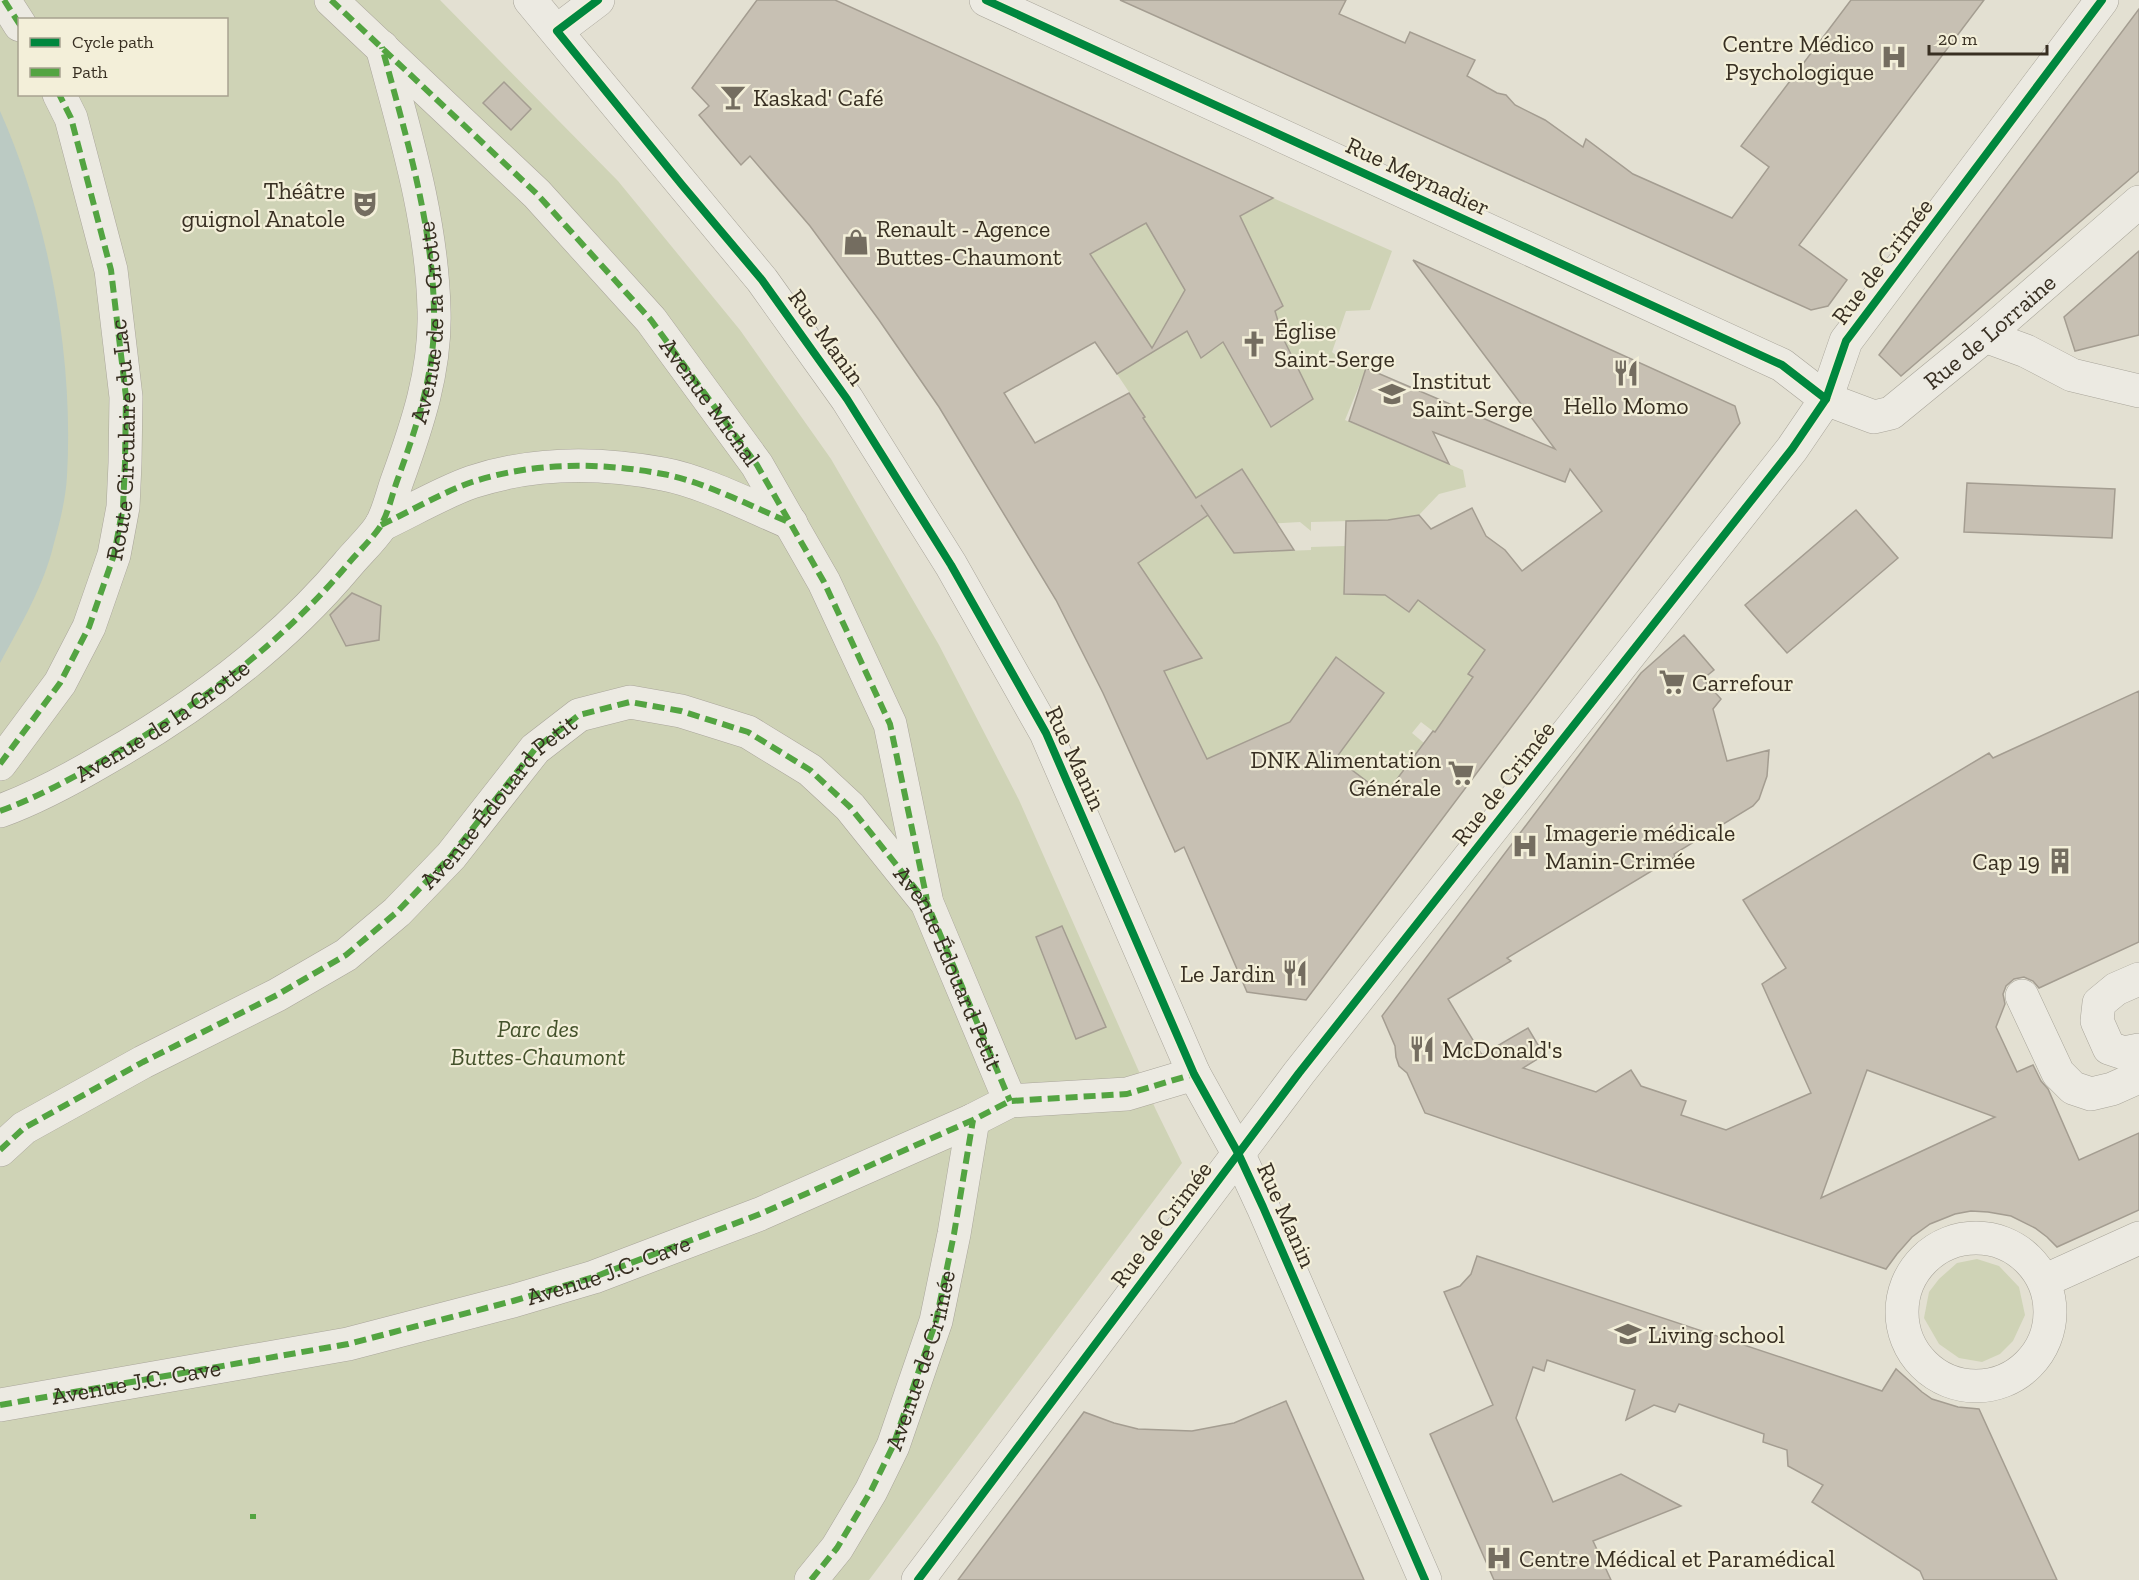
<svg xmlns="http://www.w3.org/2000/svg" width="2139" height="1580" viewBox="0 0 2139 1580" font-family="'Zilla Slab',serif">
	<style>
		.green { fill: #cfd3b6; fill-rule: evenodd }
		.water { fill: #bbcac3 }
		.building { fill: #c7c0b3; stroke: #a49d91; stroke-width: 1.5; fill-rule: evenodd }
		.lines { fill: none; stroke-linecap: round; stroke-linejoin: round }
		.minor-casing { stroke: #a9a59a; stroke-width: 34 }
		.minor { stroke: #eceae2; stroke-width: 33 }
		.quiet { stroke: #53a441; stroke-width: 6; stroke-dasharray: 12 6; stroke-linecap: butt }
		.cycleway-casing { stroke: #f3efd9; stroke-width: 11 }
		.cycleway { stroke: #00873e; stroke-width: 8 }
		.labels { text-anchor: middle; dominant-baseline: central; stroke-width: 4.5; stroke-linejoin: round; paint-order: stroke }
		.poi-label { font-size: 24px; fill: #382f22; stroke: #f3efd9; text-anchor: start }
		.street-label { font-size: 24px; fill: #382f22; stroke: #f3efd9 }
		.park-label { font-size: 24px; font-style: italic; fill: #44522b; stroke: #f3efd9 }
	</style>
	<rect width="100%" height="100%" fill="#e3e0d2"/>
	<g class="green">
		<path d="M0 0H440L618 181 740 330 831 459 939 645 1019 800 1156 1110 1182 1163 869 1580H0ZM20 20H226V94H20Z"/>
		<polygon points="1273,198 1392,251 1370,310 1346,311 1332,352 1340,359 1366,369 1345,420 1463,470 1466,487 1439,494 1419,515 1388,520 1311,522 1311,531 1300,522 1264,524 1269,512 1242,469 1196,498 1143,418 1145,416 1117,374 1145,356 1113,288 1075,231 1133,230 1166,212 1166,258"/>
		<polygon points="1208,515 1234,553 1311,550 1311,547 1345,546 1344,594 1385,595 1408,612 1418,600 1487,651 1478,680 1438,735 1421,722 1412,733 1424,743 1385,796 1336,758 1384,693 1336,658 1290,722 1207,759 1160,664 1138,563"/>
		<polygon points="1977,1259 1999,1266 2019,1287 2025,1315 2013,1341 2000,1354 1982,1362 1959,1358 1939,1344 1924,1318 1929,1292 1939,1279 1957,1263"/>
	</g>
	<path class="water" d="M0 111C49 221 74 356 67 476 66 497 60 522 54 543 44 586 21 624 0 663Z"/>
	<g class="building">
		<path d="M757 0H835L1273 198 1240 216 1283 306 1275 311 1283 338 1313 399 1271 427 1223 342 1201 358 1187 331 1117 374 1095 342 1004 393 1035 443 1129 393 1145 417 1143 418 1196 498 1242 469 1294 550 1234 553 1201 505 1208 515 1138 563 1202 658 1164 671 1207 759 1290 722 1336 657 1384 693 1336 758 1385 795 1433 731 1435 732 1473 677 1468 674 1485 650 1418 600 1409 612 1385 595 1344 594 1346 521 1388 520 1419 515 1431 529 1472 508 1486 536 1505 550 1522 571 1602 511 1570 469 1565 482 1433 432 1449 464 1349 421 1366 368 1555 449 1413 260 1735 406 1740 423 1306 1000 1247 992 1184 847 1175 852 1103 693 1056 600 939 407 879 320 810 226 750 156 741 165 699 115 709 106 692 88ZM1146 223 1185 290 1152 348 1090 254Z"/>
		<polygon points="1120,0 1346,0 1339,14 1405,43 1410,32 1475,60 1467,76 1497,93 1506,95 1515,105 1545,120 1583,147 1586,139 1633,174 1732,218 1769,167 1741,146 1851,0 1984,0 1799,245 1847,280 1828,306 1811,310"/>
		<polygon points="2139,9 2139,171 1901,376 1879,355"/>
		<polygon points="504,82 531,109 511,130 483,103"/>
		<polygon points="2139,251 2139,335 2075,351 2064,317"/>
		<polygon points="1967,483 2115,489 2112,538 1964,532"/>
		<polygon points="1856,510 1898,558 1787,653 1745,605"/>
		<polygon points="352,593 381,606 379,640 346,646 330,615"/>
		<path d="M1684 635 1714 670 1703 679 1721 699 1713 709 1727 761 1769 750 1767 776 1759 799 1753 806 1674 854 1675 857 1507 958 1511 961 1448 999 1482 1055 1528 1028 1544 1055 1523 1068 1596 1092 1631 1070 1641 1086 1686 1101 1681 1115 1726 1130 1811 1093 1762 984 1786 968 1743 900 1989 753 1993 758 2139 691V942L2039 988 2033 981 2024 977 2014 979 2006 986 2003 994 2005 1004 1996 1027 2017 1072 2033 1065 2041 1081 2048 1089 2079 1160 2139 1133V1210L2057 1247 2047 1237 2035 1228 2011 1216 1988 1212 1971 1211 1955 1214 1930 1224 1912 1237 1897 1254 1886 1269 1425 1113 1407 1073 1399 1066 1396 1057 1395 1046 1382 1016 1641 673ZM1867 1070 1995 1117 1821 1198Z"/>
		<polygon points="1062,926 1106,1027 1076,1039 1036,937"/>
		<polygon points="1477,1256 1882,1391 1896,1369 1922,1392 1932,1399 1958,1407 1979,1409 2057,1580 1924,1580 1920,1571 1812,1502 1823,1485 1788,1466 1787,1450 1763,1442 1764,1434 1679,1404 1675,1412 1654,1405 1626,1420 1635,1390 1547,1360 1544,1371 1533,1367 1516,1418 1553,1502 1621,1474 1681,1506 1593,1541 1611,1580 1494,1580 1430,1434 1493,1405 1444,1292 1460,1286 1471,1274"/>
		<polygon points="1286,1401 1364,1580 958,1580 1084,1412 1114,1423 1138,1429 1192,1431 1234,1423"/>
	</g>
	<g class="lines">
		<g class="minor-casing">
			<g id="minor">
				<polyline points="4,0 20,25"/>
				<path id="s1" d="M331 0 537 194 651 320 757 465 824 582 890 724 926 898"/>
				<polyline points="530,0 762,280 847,399 951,565 1046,733 1194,1074 1238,1153 1263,1207 1425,1580"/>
				<path id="s2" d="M986 0 1782 365 1826 399 1874 417 1891 413 1985 336 2139 202"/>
				<polyline points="557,31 598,0"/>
				<polyline points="1985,336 2026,351 2072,375 2139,391"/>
				<path d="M381 525C409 512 443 492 472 482 533 462 600 462 663 474 702 481 753 507 791 523"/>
				<path id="s3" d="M0 764 60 683 89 627 114 555 123 507 125 463 126 397 111 270 71 118 59 94"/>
				<path id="s4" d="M0 811C36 798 71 779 105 759 195 708 281 644 348 564 358 552 371 540 380 527 388 514 392 495 397 481 417 426 436 370 434 310 432 220 405 133 382 47"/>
				<polyline points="2139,979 2116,989 2099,1003 2097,1021 2109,1048 2124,1053 2139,1050"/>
				<polyline points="2022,996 2058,1073 2073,1088 2091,1094 2112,1089 2139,1077"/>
				<polyline points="0,1150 24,1128 143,1062 277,995 346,955 397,912 451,856 535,749 579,715 630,702 681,711 748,732 810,770 850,807 927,903 1010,1101"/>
				<circle cx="1976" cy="1312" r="74"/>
				<polyline points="2046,1280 2139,1238"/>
				<polyline points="0,1405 348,1344 513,1301 594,1277 760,1214 973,1120 1010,1101 1127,1094 1194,1074"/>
				<polyline points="811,1580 837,1548 871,1491 893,1446 936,1321 954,1234 973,1120"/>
				<polyline points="918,1580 1299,1073 1792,449 1826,399 1846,341 2102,0"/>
			</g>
		</g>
		<use href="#minor" class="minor"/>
		<g class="quiet">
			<polyline points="4,0 20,25"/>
			<polyline points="331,0 537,194 651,320 757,465 824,582 890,724 927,900"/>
			<path d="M381 525C409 512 443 492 472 482 533 462 600 462 663 474 702 481 753 507 791 523"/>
			<polyline points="0,764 60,683 89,627 114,555 123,507 125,463 126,397 111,270 71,118 59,94"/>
			<path d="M0 811C36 798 71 779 105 759 195 708 281 644 348 564 358 552 371 540 380 527 388 514 392 495 397 481 417 426 436 370 434 310 432 220 405 133 382 47"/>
			<path id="s5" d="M0 1150 24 1128 143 1062 277 995 346 955 397 912 451 856 535 749 579 715 630 702 681 711 748 732 810 770 850 807 927 903 1010 1101"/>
			<path id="s6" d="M0 1405 348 1344 513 1301 594 1277 760 1214 973 1120 1010 1101 1127 1094 1194 1074"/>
			<polyline points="253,1514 253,1519"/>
			<path id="s7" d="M811 1580 837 1548 871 1491 893 1446 936 1321 954 1234 973 1120"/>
		</g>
		<g class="cycleway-casing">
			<g id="cycleway">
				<polyline points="598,0 557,31 682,185 762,280 847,399 951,565 1046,733 1194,1074 1238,1153 1263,1207 1425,1580"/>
				<polyline points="986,0 1782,365 1826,399"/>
				<polyline points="918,1580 1299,1073 1792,449 1826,399 1846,341 2102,0"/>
			</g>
		</g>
		<use href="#cycleway" class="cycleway"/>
	</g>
	<defs>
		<g id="hospital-bare" transform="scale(2.07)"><path d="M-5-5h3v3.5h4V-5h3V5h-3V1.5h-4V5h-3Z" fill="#746d60" stroke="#f3efd9" stroke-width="2.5" paint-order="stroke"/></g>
		<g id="bar-bare" transform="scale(2.07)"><path d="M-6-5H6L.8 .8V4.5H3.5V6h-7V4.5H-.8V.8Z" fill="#746d60" stroke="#f3efd9" stroke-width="2.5" paint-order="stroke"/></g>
		<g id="theatre-bare" transform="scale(2.07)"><path d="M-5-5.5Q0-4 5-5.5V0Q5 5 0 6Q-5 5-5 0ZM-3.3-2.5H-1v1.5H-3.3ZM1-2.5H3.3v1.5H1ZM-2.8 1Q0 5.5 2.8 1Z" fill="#746d60" stroke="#f3efd9" stroke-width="2.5" paint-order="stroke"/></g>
		<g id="shop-bare" transform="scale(2.07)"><path d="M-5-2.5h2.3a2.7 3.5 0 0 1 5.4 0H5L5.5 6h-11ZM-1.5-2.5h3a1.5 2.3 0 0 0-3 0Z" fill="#746d60" stroke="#f3efd9" stroke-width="2.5" paint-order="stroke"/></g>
		<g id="church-bare" transform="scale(2.07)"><path d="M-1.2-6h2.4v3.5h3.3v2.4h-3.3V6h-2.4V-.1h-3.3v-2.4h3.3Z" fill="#746d60" stroke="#f3efd9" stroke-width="2.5" paint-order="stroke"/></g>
		<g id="restaurant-bare" transform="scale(2.07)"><path d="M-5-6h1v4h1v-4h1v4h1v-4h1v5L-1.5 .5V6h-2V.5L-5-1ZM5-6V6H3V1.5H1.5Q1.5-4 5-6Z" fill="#746d60" stroke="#f3efd9" stroke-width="2.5" paint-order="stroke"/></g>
		<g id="university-bare" transform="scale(2.07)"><path d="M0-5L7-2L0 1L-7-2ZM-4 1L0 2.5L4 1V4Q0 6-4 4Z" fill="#746d60" stroke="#f3efd9" stroke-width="2.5" paint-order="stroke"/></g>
		<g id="supermarket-bare" transform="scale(2.07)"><path d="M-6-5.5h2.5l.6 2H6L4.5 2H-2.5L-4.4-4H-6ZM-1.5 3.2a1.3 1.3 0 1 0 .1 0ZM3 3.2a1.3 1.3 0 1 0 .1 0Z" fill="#746d60" stroke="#f3efd9" stroke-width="2.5" paint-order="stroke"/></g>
		<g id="building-bare" transform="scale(2.07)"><path d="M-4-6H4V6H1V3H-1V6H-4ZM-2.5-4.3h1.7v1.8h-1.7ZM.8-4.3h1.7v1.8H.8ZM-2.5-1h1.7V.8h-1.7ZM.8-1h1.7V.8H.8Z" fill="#746d60" stroke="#f3efd9" stroke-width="2.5" paint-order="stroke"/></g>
		<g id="school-bare" transform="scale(2.07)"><path d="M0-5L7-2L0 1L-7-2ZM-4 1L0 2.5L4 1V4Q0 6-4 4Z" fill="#746d60" stroke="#f3efd9" stroke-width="2.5" paint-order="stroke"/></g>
	</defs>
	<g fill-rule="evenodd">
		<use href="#hospital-bare" x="1894" y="57"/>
		<use href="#bar-bare" x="733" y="97"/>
		<use href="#theatre-bare" x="365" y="204"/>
		<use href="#shop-bare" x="856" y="242"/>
		<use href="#church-bare" x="1254" y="344"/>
		<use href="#restaurant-bare" x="1626" y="373"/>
		<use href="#university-bare" x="1392" y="394"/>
		<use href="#supermarket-bare" x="1672" y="682"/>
		<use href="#supermarket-bare" x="1461" y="773"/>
		<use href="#hospital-bare" x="1525" y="846"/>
		<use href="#building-bare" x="2060" y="861"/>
		<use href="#restaurant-bare" x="1295" y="973"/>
		<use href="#restaurant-bare" x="1422" y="1049"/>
		<use href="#school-bare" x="1628" y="1334"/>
		<use href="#hospital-bare" x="1499" y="1558"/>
	</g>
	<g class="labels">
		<g class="poi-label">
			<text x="1874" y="43" text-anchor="end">Centre Médico<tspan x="1874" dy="28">Psychologique</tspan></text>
			<text x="753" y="97">Kaskad' Café</text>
			<text x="345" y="190" text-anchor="end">Théâtre<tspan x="345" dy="28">guignol Anatole</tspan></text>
			<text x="876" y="228">Renault - Agence<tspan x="876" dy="28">Buttes-Chaumont</tspan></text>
			<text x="1274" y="330">Église<tspan x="1274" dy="28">Saint-Serge</tspan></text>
			<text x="1412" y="380">Institut<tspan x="1412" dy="28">Saint-Serge</tspan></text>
			<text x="1626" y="405" text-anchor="middle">Hello Momo</text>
			<text x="1692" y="682">Carrefour</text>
			<text x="1441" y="759" text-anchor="end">DNK Alimentation<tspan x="1441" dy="28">Générale</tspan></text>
			<text x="1545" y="832">Imagerie médicale<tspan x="1545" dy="28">Manin-Crimée</tspan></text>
			<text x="2040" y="861" text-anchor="end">Cap 19</text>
			<text x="1275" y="973" text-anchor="end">Le Jardin</text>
			<text x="1442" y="1049">McDonald's</text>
			<text x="1648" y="1334">Living school</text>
			<text x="1519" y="1558">Centre Médical et Paramédical</text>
		</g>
		<g class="street-label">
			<text transform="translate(1418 176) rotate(25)">Rue Meynadier</text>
			<text transform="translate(1882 261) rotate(-53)">Rue de Crimée</text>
			<text stroke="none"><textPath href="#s4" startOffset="692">Avenue de la Grotte</textPath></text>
			<text stroke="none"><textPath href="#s2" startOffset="1128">Rue de Lorraine</textPath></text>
			<text transform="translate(827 337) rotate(54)">Rue Manin</text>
			<text stroke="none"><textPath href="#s1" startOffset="554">Avenue Michal</textPath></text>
			<text stroke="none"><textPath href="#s3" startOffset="356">Route Circulaire du Lac</textPath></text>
			<text stroke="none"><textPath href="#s4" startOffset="186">Avenue de la Grotte</textPath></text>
			<text transform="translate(1076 758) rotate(65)">Rue Manin</text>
			<text transform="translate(1503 783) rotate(-52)">Rue de Crimée</text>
			<text stroke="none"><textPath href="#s5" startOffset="615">Avenue Édouard Petit</textPath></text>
			<text stroke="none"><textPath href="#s5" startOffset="1227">Avenue Édouard Petit</textPath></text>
			<text transform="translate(1287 1215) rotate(66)">Rue Manin</text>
			<text transform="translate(1161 1224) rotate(-53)">Rue de Crimée</text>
			<text stroke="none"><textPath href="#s6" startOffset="624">Avenue J.C. Cave</textPath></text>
			<text stroke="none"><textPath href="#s7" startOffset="248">Avenue de Crimée</textPath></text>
			<text stroke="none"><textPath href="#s6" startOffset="138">Avenue J.C. Cave</textPath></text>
		</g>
		<g class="park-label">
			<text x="538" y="1028">Parc des<tspan x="538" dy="28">Buttes-Chaumont</tspan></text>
		</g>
	</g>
	<rect x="18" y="18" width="210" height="78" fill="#f3efd9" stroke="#a8a290" stroke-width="1.5"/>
	<rect x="30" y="38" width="30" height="9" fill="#00873e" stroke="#a8a290" stroke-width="1.5"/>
	<text x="72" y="48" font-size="18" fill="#382f22">Cycle path</text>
	<rect x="30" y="68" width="30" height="9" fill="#53a441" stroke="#a8a290" stroke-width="1.5"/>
	<text x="72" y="78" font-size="18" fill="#382f22">Path</text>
	<path d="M1929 45v9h118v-9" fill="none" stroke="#382f22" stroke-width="3"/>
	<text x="1938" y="45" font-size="18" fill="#382f22" stroke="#f3efd9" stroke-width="4.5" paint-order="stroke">20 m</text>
</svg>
